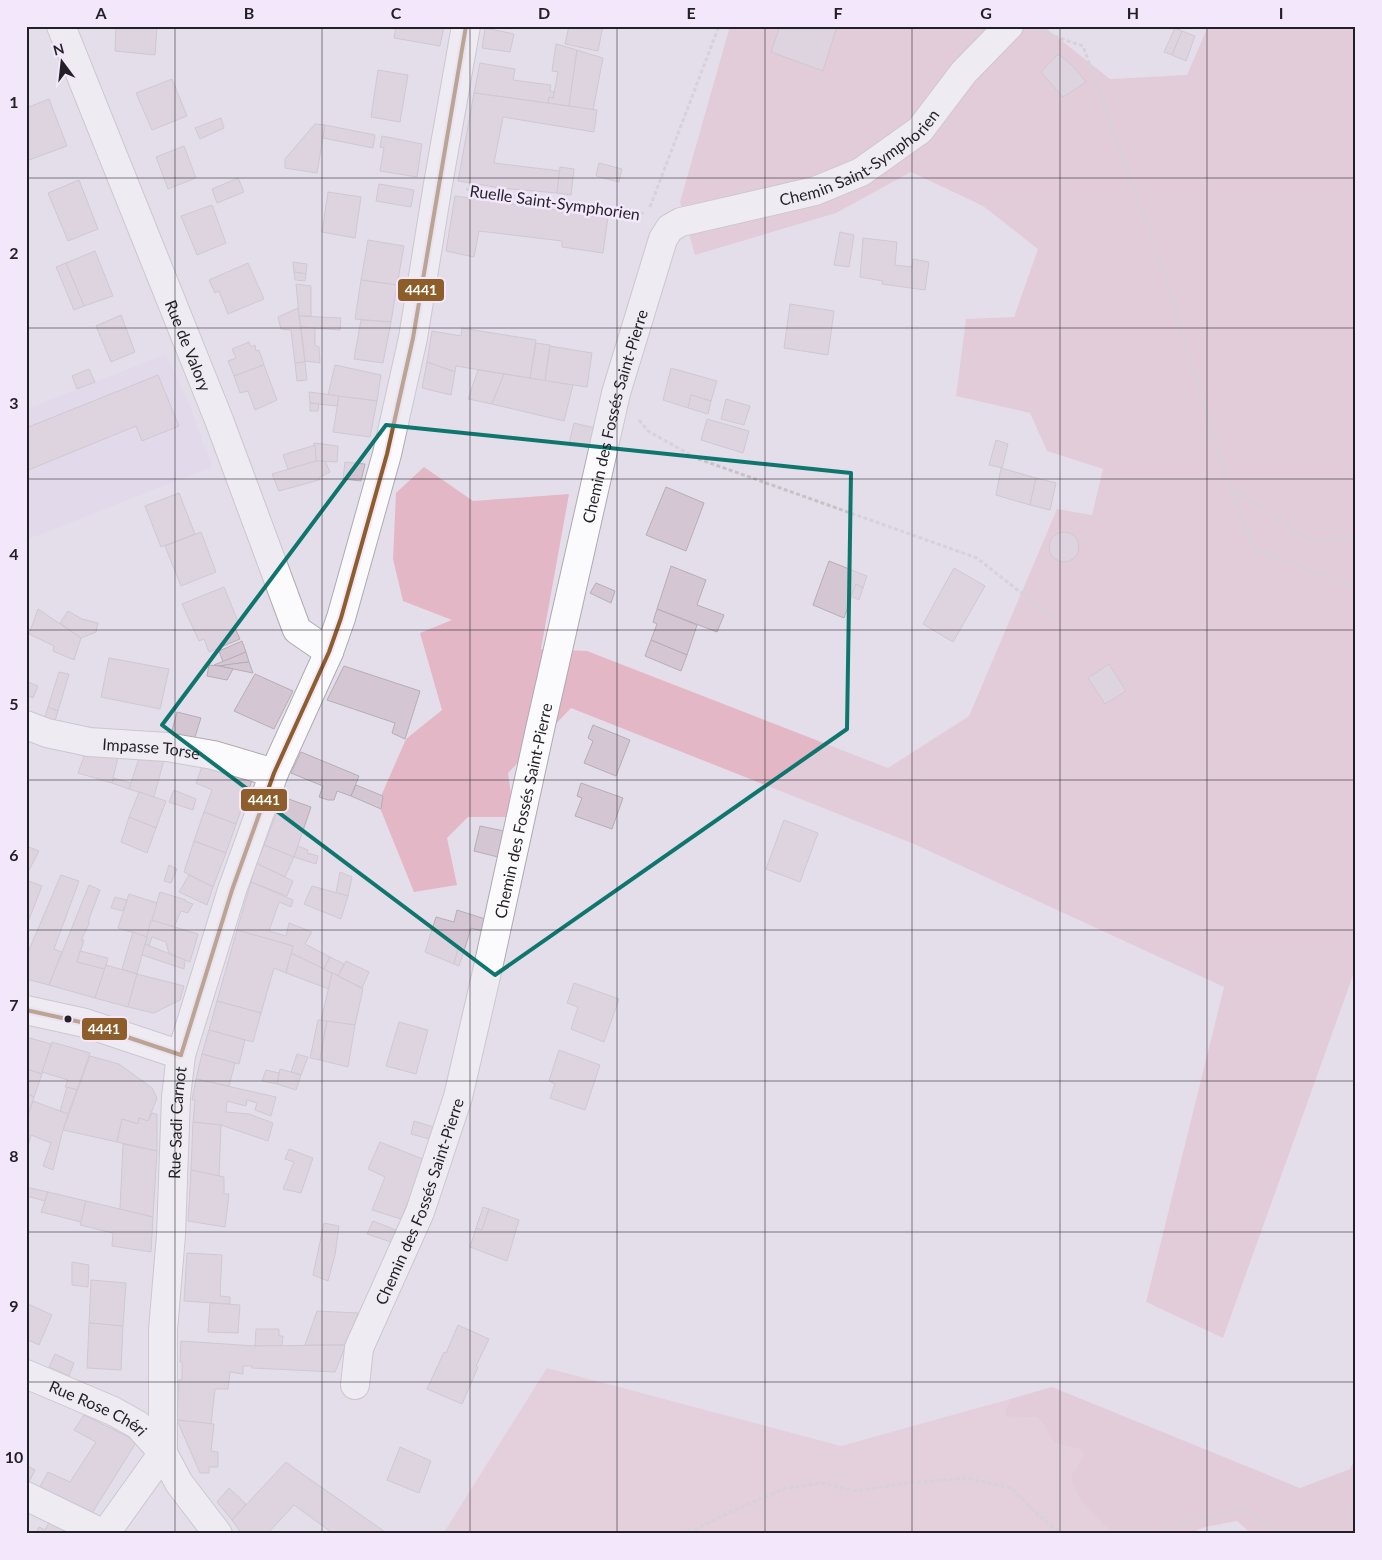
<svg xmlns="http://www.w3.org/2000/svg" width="1382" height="1560" viewBox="0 0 1382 1560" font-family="Lato,sans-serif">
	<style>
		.built { fill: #e1d6eb }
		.green { fill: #e3bfcc }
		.forest { fill: #e3b7c6 }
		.building { fill: #d4c7d3; stroke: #b5aeb6 }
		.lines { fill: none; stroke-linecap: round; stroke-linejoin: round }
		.minor-casing { stroke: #aeaab2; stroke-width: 30 }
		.tertiary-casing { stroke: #aeaab2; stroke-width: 30 }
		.secondary-casing { stroke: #aeaab2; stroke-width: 30 }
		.path { stroke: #c4c3c6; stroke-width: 3; stroke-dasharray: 4 2.5; stroke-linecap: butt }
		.minor { stroke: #fbfafc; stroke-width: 28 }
		.tertiary { stroke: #fbfafc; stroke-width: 28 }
		.secondary { stroke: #fbfafc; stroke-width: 28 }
		.bus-1-casing { stroke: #f2e7fb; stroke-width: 8 }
		.bus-1 { stroke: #8d5e2a; stroke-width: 4 }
		.marked { fill: none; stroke: #0f766e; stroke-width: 4; stroke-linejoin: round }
		.grid { fill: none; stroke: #231f26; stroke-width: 1; stroke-opacity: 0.55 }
		.bus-dot { fill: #231f26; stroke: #f2e7fb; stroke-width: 2 }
		.labels { text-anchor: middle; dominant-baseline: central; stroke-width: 5; stroke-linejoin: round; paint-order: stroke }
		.street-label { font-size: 16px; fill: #231f26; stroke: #f2e7fb }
		.line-badge { stroke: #f2e7fb; stroke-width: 2 }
		.badge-label { font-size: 14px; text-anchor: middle; font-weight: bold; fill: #fff }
		.neatline { fill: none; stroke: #231f26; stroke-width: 2 }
		.grid-label { font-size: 16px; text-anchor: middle; font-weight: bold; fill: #231f26 }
	</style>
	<rect width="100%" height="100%" fill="#e4deea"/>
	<polygon class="built" points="166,354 191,408 212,467 26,540 26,409"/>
	<polygon class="green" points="547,1368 841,1446 1010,1399 1006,1409 1026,1418 1036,1417 1043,1424 1054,1443 1078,1449 1084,1455 1071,1475 1105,1527 1118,1534 443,1534"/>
	<g class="forest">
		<polygon points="730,26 1043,26 1110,79 1187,75 1208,26 1356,26 1356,967 1223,1338 1146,1302 1224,987 914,844 571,708 508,773 514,817 468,817 447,838 457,885 414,892 378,803 406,739 442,710 420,633 452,620 403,601 393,559 396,493 424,467 473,501 569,494 541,649 587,651 888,768 969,716 1057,509 1092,515 1103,469 1047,451 1030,413 956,396 966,319 1014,317 1038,249 983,206 911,172 836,213 695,255 680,202"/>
		<polygon points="1052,1387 1300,1488 1350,1469 1356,1456 1355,1534 1249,1534 1248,1531 1237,1521 1205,1527 1188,1534 1118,1534 1105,1527 1077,1495 1071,1475 1084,1455 1078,1449 1054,1443 1043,1424 1036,1417 1026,1418 1006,1416 1006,1409 1010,1399"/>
	</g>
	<g class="building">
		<polygon points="116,26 157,26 155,55 115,51"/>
		<polygon points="396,26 444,26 440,46 394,38"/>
		<polygon points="569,26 603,26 598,51 565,44"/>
		<polygon points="780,26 837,26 823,71 771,52"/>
		<polygon points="485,28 514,34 510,52 482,48"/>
		<polygon points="1175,28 1182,31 1172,55 1164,52"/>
		<polygon points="1182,31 1195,36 1186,61 1172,55"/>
		<polygon points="556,44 577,50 569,106 548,103 549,97 553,98 558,72 552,71"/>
		<polygon points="577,50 603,58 593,110 569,106"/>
		<polygon points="1058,54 1072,65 1086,82 1063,97 1041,72"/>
		<polygon points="480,63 515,69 513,80 551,85 550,91 554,92 553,98 549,97 548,103 474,93"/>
		<polygon points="378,70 408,75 400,122 371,117"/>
		<polygon points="172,79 187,116 152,130 136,93"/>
		<polygon points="474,93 597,110 594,132 503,117 494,163 560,171 557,193 501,188 458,181"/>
		<polygon points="49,99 67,146 29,160 26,154 26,108"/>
		<polygon points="221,118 224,128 200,139 195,128"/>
		<polygon points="315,124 325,125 317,173 285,168 285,159"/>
		<polygon points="325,125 375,135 373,148 323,138"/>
		<polygon points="382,136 422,144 417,177 380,171 384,148 380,147"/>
		<polygon points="184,146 196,178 168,189 156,157"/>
		<polygon points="599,163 622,169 619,182 596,176"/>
		<polygon points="560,167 574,169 571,195 557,193"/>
		<polygon points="238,178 244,192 217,203 212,189"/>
		<polygon points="79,180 98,229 68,241 48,193"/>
		<polygon points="379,184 414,190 411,207 376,201"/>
		<polygon points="328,192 361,197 355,238 322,232"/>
		<polygon points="455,196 608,217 603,253 562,247 562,241 479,231 474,257 446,251"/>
		<polygon points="212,205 226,243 197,255 181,216"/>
		<polygon points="840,232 854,235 849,267 834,265"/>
		<polygon points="863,238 897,242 895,265 912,267 913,259 929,262 925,290 882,284 883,281 860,277"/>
		<polygon points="368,240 404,246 397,285 361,280"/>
		<polygon points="95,251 113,296 84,306 66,263"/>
		<polygon points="293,262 307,264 306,274 294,272"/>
		<polygon points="66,263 84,306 74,310 56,267"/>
		<polygon points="248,263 264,299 228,314 219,291 215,293 209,280"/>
		<polygon points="294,272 306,274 305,281 295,280"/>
		<polygon points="361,280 397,285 391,322 355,319"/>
		<polygon points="296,284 311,286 311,316 299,316"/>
		<polygon points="790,304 834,311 828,355 784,348"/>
		<polygon points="298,308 305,362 295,363 291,330 281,329 278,317"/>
		<polygon points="121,315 135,352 111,362 96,326"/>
		<polygon points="299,316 341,318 340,330 301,327"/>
		<polygon points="361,320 391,322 383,363 354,359"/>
		<polygon points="301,327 315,328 315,345 319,347 320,363 305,361"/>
		<polygon points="462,328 536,340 530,378 456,366 455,372 427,362 432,331 461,336"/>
		<polygon points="249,342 251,347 255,345 256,351 259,350 264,365 234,376 228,361 236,358 232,349"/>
		<polygon points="536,343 550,345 545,381 530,378"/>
		<polygon points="550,346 592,353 587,387 545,381"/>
		<polygon points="305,362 307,380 297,381 295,363"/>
		<polygon points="427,362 455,372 451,395 422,388"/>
		<polygon points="264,365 277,400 255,410 248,391 240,393 234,376"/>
		<polygon points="335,365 381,375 377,401 328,395"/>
		<polygon points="671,368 717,381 711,401 691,395 688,408 663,400"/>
		<polygon points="89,369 95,382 77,389 72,376"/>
		<polygon points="478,370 504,374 492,404 468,399"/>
		<polygon points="504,374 573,385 564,421 492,404"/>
		<polygon points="158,375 179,426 142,441 136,426 26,471 26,428"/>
		<polygon points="309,392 339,396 337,406 310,403"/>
		<polygon points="691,395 711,401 708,414 688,408"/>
		<polygon points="339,396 377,401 370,437 333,432"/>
		<polygon points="726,399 750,406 744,425 721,419"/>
		<polygon points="310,403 319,404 318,411 310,411"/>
		<polygon points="707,419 749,431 743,453 701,440"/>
		<polygon points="574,423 595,428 590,448 569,443"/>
		<polygon points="996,440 1008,444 1002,468 989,465"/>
		<polygon points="314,443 338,446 337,462 316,461"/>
		<polygon points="315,445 316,461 288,469 283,455"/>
		<polygon points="316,461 325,461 330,472 320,477 319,480 279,491 272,474"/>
		<polygon points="345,462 365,464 361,481 343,479"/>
		<polygon points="1001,468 1036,478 1030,505 996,495"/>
		<polygon points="1036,478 1056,483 1050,510 1030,505"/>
		<polygon points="666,487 704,503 686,551 646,535"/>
		<polygon points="179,493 195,534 161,547 145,506"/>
		<polygon points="201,532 216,572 181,586 165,546"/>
		<circle cx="1064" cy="547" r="15"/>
		<polygon points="829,561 867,576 863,588 856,584 844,618 813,605"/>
		<polygon points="671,566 706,580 697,605 724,615 717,632 657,609"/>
		<polygon points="954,568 985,586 953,642 923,624"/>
		<polygon points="596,583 615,591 611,603 590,593"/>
		<polygon points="856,584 863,588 859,600 851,596"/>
		<polygon points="224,587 239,624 234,626 240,639 209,652 204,639 199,641 182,604"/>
		<polygon points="38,609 81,638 74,660 53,651 54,646 29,634"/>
		<polygon points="657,609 697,625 687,655 651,640 657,624 653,622"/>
		<polygon points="68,611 82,619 98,623 96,632 81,638 60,623"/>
		<polygon points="651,640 687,655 681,671 645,656"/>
		<polygon points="242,641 246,652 223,662 219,651"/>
		<polygon points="246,652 249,662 219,666 214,665"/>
		<polygon points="109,658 169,669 160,709 101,697"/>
		<polygon points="249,662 253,673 219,666 232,664"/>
		<polygon points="1109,664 1126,691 1105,704 1088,678"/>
		<polygon points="209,665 219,666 233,669 227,680 207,676"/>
		<polygon points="344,666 420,691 405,739 392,733 395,723 327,700"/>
		<polygon points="59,672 69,674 58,711 48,707"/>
		<polygon points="255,674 293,691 274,729 234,711"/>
		<polygon points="28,682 38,686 33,698 26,695"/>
		<polygon points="48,707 58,711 53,727 43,723"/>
		<polygon points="177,712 201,718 193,743 170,738"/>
		<polygon points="593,725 630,740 616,776 584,763 593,741 588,738"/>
		<polygon points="86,751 119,753 112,783 78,773"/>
		<polygon points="301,752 359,776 351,796 337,791 334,800 328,800 319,797 323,786 291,773"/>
		<polygon points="140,755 165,756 154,797 129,789"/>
		<polygon points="203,764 254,775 236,824 204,812 212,790 196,783"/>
		<polygon points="114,778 131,783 129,789 112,783"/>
		<polygon points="581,783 623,798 612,829 575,816 582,798 577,796"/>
		<polygon points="356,785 383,796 381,809 351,796"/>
		<polygon points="174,790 196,799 193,810 169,802"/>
		<polygon points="139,792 166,801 156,828 129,817"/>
		<polygon points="283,797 311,807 294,857 264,845"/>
		<polygon points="204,812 236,824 226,853 194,841"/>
		<polygon points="129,817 156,828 147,853 121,842"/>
		<polygon points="784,820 818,833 800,882 766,869"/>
		<polygon points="480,826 504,831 498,857 474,851"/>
		<polygon points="194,841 226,853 213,887 184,872"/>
		<polygon points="264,845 294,857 285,877 256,863"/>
		<polygon points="26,846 39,851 26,876"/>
		<polygon points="298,846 308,850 307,853 318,856 316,864 294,857"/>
		<polygon points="256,863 293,881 287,896 251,882"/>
		<polygon points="169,865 177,869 171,883 164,881"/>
		<polygon points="340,872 352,877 348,896 336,893"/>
		<polygon points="61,875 79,881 54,949 62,952 49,985 26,979 26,957"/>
		<polygon points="189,875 213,887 207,905 179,892"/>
		<polygon points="26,880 42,886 26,927"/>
		<polygon points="251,882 293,900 291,907 279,902 269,931 286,936 289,923 312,932 305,944 330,957 324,969 291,953 293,946 237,930"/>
		<polygon points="89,885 100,890 89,919 89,924 81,940 84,940 77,962 105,969 95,998 49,985"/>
		<polygon points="312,886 348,896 341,919 304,904"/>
		<polygon points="160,892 186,900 185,901 193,904 188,913 181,911 174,927 151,920"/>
		<polygon points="129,894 157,903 147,937 118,928"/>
		<polygon points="115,897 127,900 123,911 111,908"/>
		<polygon points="457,910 485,919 483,931 471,928 464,951 458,949 454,964 425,952 436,917 454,922"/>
		<polygon points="151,920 198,934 190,962 169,954 166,942 152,937 149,946 145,944"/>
		<polygon points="237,930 293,946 286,973 274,968 261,1013 217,1001"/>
		<polygon points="133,932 147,937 137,974 122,969"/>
		<polygon points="145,944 185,960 184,969 142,955"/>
		<polygon points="458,949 464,951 459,966 454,964"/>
		<polygon points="80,951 108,958 105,969 77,962"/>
		<polygon points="291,953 332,973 329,989 286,973"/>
		<polygon points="330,957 344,964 338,976 324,969"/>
		<polygon points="346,961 369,972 362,988 338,976"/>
		<polygon points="106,965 137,974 128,1007 95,998"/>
		<polygon points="332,973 363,989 355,1025 321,1021"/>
		<polygon points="137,974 184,986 180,1000 154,1013 128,1007"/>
		<polygon points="574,983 619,999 604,1042 571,1029 578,1007 567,1003"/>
		<polygon points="217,1001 261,1013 253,1042 209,1030"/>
		<polygon points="318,1020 327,1021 320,1060 310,1058"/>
		<polygon points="327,1021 355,1025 348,1067 320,1060"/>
		<polygon points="399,1022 428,1030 416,1074 386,1066"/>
		<polygon points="209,1030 245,1040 239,1064 202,1054"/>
		<polygon points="26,1037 51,1044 42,1074 26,1069"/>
		<polygon points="52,1042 90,1053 77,1090 65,1087 68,1080 42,1072"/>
		<polygon points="559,1050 600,1065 585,1110 550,1098 555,1084 549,1081"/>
		<polygon points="202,1054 235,1063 229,1086 196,1079"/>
		<polygon points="297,1054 308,1057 301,1075 291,1072"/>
		<polygon points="90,1056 119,1064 152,1088 157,1098 148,1121 139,1118 138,1124 122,1119 117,1142 63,1130"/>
		<polygon points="26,1069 42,1074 34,1097 26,1093 26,1084 28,1078 26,1076"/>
		<polygon points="280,1069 301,1075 296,1090 277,1084"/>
		<polygon points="266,1070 279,1073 277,1084 262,1081"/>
		<polygon points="196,1079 276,1097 271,1116 255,1110 257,1103 247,1100 246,1106 227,1101 226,1112 249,1114 273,1123 268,1141 221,1125 193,1122 195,1100 192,1100"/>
		<polygon points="67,1087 77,1090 68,1114 60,1111"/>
		<polygon points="26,1093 34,1097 26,1122"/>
		<polygon points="33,1101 68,1114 63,1130 53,1170 43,1166 51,1143 31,1135 28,1146 26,1146 26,1122"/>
		<polygon points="152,1113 157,1114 157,1151 117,1142 122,1119 138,1124 139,1118 148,1121"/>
		<polygon points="414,1121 437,1128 433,1140 411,1134"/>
		<polygon points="193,1122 221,1125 219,1176 191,1170"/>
		<polygon points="380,1142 425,1160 401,1219 372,1210 385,1177 368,1169"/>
		<polygon points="123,1144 157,1151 153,1217 120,1209"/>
		<polygon points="289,1149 313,1158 301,1193 283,1189 294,1162 285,1159"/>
		<polygon points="191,1170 224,1177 224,1194 229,1194 225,1227 188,1221"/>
		<polygon points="26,1187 48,1192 45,1201 26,1196"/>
		<polygon points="48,1192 86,1201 81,1222 41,1212"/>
		<polygon points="86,1201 153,1217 151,1252 112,1246 113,1233 80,1225"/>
		<polygon points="483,1207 489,1209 482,1230 476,1228"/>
		<polygon points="489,1209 519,1220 507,1261 470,1247 476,1228 482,1230"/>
		<polygon points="373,1221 396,1230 391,1242 367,1234"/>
		<polygon points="324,1223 339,1226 335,1255 328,1281 313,1275"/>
		<polygon points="187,1253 222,1255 220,1296 230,1297 230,1304 184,1301"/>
		<polygon points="72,1262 89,1265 88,1287 72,1285"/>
		<polygon points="91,1280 126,1283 123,1326 89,1323"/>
		<polygon points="26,1303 52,1315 39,1345 26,1339"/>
		<polygon points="210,1303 240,1305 238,1333 208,1332"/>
		<polygon points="317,1311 358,1313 346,1345 305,1345"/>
		<polygon points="89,1323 123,1326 121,1370 87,1368"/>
		<polygon points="458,1325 489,1339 476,1366 478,1367 462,1404 427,1389 444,1352 446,1353"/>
		<polygon points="256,1329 279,1329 279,1336 283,1336 282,1346 255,1346"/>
		<polygon points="181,1341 255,1346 346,1345 335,1372 252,1368 252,1366 243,1366 243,1374 230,1372 228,1389 215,1389 211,1424 177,1420 179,1380 182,1380 182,1362 180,1362"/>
		<polygon points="55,1354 74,1363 69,1376 49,1367"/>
		<polygon points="84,1415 137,1441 91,1515 38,1490 48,1472 70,1482 96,1442 74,1430"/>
		<polygon points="177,1420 214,1424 211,1451 218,1452 218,1467 209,1467 209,1473 200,1473"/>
		<polygon points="400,1447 431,1461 419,1493 387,1480"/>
		<polygon points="286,1462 294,1468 388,1534 334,1534 294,1505 267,1534 242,1534 232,1520"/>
		<polygon points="26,1465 35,1470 29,1482 26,1481"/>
		<polygon points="229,1488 246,1504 232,1520 217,1502"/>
		<polygon points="51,1519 80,1534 35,1534 39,1527 45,1530"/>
	</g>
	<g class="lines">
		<g class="minor-casing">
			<g id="minor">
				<path id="s1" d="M61 26 219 420 297 630 329 652"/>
				<path id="s2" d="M26 725 47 733 89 742 167 747 213 755 274 773"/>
				<path id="s3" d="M26 1374 113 1411 138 1425 163 1453"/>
				<path id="s4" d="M355 1385 359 1348 420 1212 458 1097 489 963 540 729 616 393 663 239 670 228 681 222 815 191 861 172 920 130 964 72 1009 26"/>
				<polyline points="26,1496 104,1534"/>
			</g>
		</g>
		<g class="tertiary-casing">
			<g id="tertiary">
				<polyline points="26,1010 85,1023 181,1055"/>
				<polyline points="105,1534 163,1453"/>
			</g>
		</g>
		<g class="secondary-casing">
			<g id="secondary">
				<path id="s5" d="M218 1534 179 1483 163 1453V1330L171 1235 176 1097 181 1055 232 890 274 773 329 652 341 618 387 454 413 338 438 184 466 26"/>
			</g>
		</g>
		<g class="path">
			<polyline points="1036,30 1083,46 1166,279 1229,486 1309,540 1356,538"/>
			<polyline points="466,189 499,195 630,210 645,214"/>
			<polyline points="650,207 719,26"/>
			<polyline points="639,420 648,431 696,458 977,558 1053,618"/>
			<polyline points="1229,487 1256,551 1356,586"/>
			<polyline points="675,1534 696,1529 719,1517 786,1488 823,1483 855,1491 908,1483 967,1478 1011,1488 1033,1510 1061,1534"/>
			<polyline points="1159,1534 1180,1524 1242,1509 1283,1534"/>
		</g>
		<use href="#minor" class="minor"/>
		<use href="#tertiary" class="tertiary"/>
		<use href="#secondary" class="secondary"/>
		<g class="bus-1-casing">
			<g id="bus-1">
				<polyline points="26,1010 85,1023 181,1055"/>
				<polyline points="181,1055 232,890 274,773 329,652 341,618 387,454 413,338 466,26"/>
			</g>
		</g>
		<use href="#bus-1" class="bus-1"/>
	</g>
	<path d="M0 0H1382V1560H0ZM386 425 851 473 847 729 495 975 162 725Z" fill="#e4deea" fill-opacity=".55" fill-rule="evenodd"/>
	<path class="marked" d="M386 425 851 473 847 729 495 975 162 725Z"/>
	<path class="grid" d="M175 26V1534M322 26V1534M470 26V1534M617 26V1534M765 26V1534M912 26V1534M1060 26V1534M1207 26V1534M26 178H1356M26 328H1356M26 479H1356M26 630H1356M26 780H1356M26 930H1356M26 1081H1356M26 1232H1356M26 1382H1356"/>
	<circle class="bus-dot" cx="68" cy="1019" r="4.5"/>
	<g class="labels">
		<g class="street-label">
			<text stroke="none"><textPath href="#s4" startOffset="1408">Chemin Saint-Symphorien</textPath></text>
			<text transform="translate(555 202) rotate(8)">Ruelle Saint-Symphorien</text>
			<text stroke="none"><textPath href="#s1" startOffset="344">Rue de Valory</textPath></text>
			<text stroke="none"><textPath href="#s4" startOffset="1006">Chemin des Fossés Saint-Pierre</textPath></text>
			<text stroke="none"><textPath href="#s2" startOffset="128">Impasse Torse</textPath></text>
			<text stroke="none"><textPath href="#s4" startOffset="601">Chemin des Fossés Saint-Pierre</textPath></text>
			<text stroke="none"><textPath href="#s5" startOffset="429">Rue Sadi Carnot</textPath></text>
			<text stroke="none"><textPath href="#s4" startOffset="196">Chemin des Fossés Saint-Pierre</textPath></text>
			<text stroke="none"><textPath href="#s3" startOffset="80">Rue Rose Chéri</textPath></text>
		</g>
	</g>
	<g class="line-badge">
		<rect x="397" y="278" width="48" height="24" rx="5" fill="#8d5e2a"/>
		<rect x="240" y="788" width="48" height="24" rx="5" fill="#8d5e2a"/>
		<rect x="81" y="1017" width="47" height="24" rx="5" fill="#8d5e2a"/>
	</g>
	<g class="badge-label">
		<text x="421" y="295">4441</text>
		<text x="264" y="805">4441</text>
		<text x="104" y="1034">4441</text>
	</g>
	<rect width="1382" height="1560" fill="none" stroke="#f2e7fb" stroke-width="55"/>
	<g transform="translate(62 62) rotate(345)" stroke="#f2e7fb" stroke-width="4" paint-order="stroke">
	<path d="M0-4L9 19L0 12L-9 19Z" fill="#231f26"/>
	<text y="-8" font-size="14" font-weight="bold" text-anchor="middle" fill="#231f26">N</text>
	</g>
	<rect x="28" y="28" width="1326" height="1504" class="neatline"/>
	<g class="grid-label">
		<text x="101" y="19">A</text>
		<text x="249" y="19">B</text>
		<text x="396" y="19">C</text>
		<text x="544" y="19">D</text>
		<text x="691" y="19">E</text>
		<text x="838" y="19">F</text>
		<text x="986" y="19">G</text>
		<text x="1133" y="19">H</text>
		<text x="1281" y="19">I</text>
		<text x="14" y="108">1</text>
		<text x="14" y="259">2</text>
		<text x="14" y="409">3</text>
		<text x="14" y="560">4</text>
		<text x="14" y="710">5</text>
		<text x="14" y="861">6</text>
		<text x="14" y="1011">7</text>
		<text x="14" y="1162">8</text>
		<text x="14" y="1312">9</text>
		<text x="14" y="1463">10</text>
	</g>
</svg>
